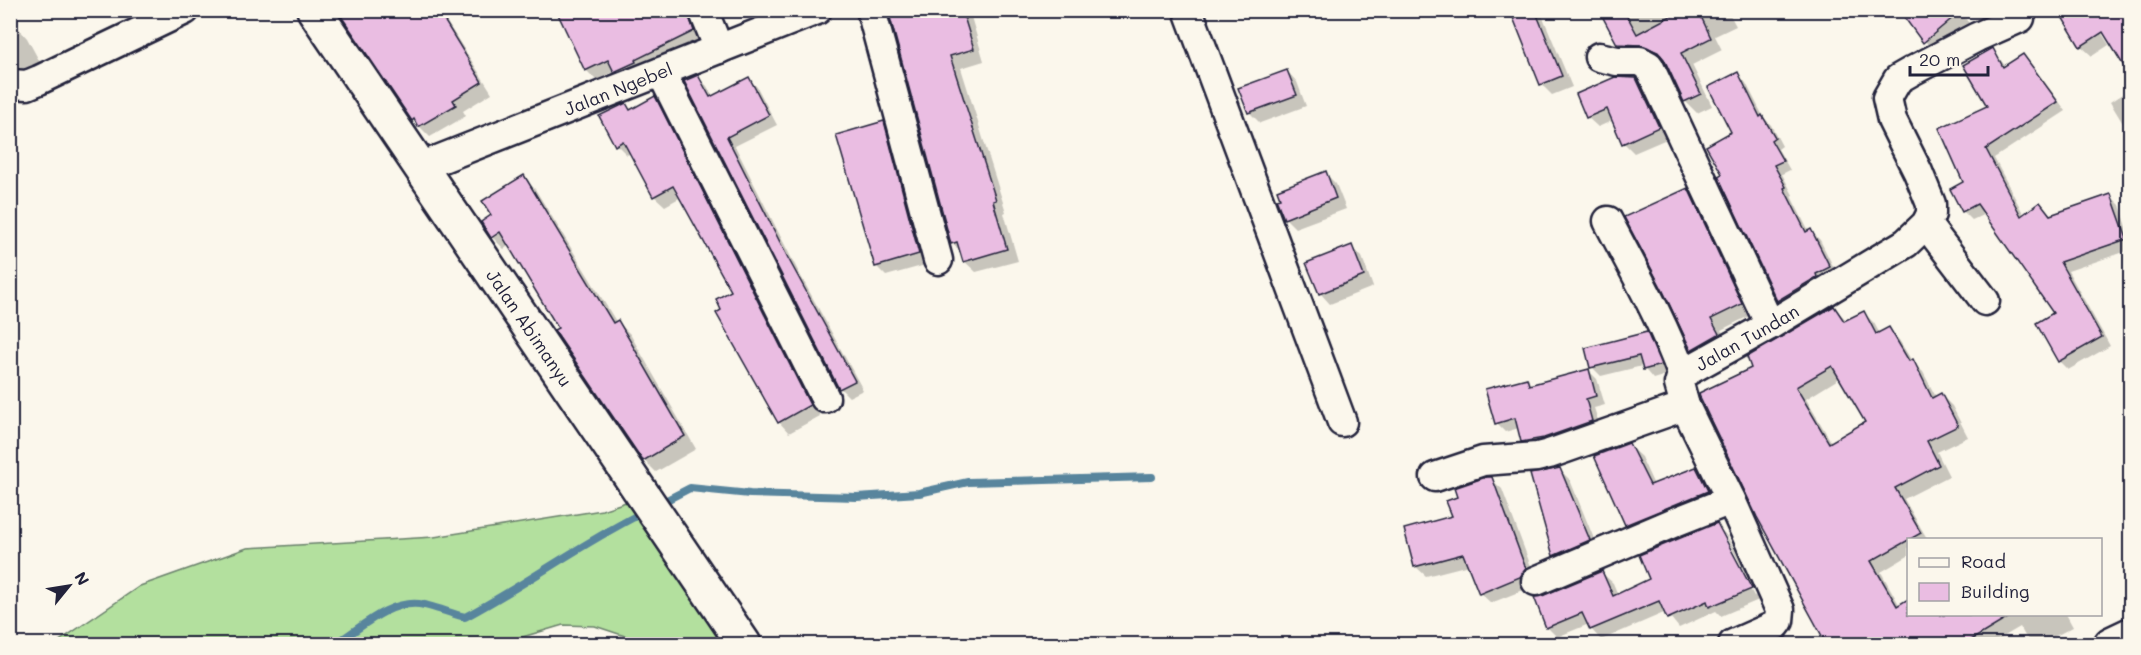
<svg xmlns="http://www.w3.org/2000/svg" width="2141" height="655" viewBox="0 0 2141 655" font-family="Mali,sans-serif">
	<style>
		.grass { fill: #b3e09e; stroke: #6a816c; stroke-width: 1.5 }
		.shadow { fill: #0003; fill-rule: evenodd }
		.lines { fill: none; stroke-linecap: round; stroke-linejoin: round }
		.stream { stroke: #59859d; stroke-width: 8 }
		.building { fill: #eabde2; stroke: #22223b; stroke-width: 1.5; fill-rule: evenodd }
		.street-casing { stroke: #22223b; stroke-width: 33 }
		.secondary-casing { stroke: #22223b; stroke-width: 38 }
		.street { stroke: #fbf7ec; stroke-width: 28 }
		.secondary { stroke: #fbf7ec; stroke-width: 33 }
		.labels { text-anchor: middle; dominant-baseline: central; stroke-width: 6; stroke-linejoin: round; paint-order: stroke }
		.street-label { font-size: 18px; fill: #22223b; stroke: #fbf7ec }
	</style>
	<rect width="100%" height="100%" fill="#fbf7ec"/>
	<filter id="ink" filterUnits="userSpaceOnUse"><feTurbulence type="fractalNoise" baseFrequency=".0167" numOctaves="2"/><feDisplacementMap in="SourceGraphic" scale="12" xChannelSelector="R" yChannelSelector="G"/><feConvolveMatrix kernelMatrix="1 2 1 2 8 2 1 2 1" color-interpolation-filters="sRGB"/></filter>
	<g filter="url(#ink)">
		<polygon class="grass" points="629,501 722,641 643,642 595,626 563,625 499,644 55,644 140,586 247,548 434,537 602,510"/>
		<g class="shadow">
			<polygon points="339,10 442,10 445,15 443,16 492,93 463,111 466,116 430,137 413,120"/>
			<polygon points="599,10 692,10 703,41 625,82 615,71 596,80 586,70"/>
			<polygon points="889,10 969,10 984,61 961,68 1006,212 1004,213 1018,261 976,272 964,261 962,253 952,243"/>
			<polygon points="1511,10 1540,10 1572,87 1552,95 1542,85"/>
			<polygon points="1611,10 1734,10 1729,13 1736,26 1715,36 1722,50 1692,65 1712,106 1697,113 1685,101 1667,62 1654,56 1631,56 1619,43"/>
			<polygon points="1900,10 1958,10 1969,23 1934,52"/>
			<polygon points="2120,10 2130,10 2130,73 2100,23"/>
			<polygon points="2091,16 2109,45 2092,56 2081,46"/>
			<polygon points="17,27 27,38 42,66 10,82 10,30"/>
			<polygon points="1993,50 2006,67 2023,56 2032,65 2066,111 1994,158 2024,215 2040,204 2052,216 2111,196 2120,205 2130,236 2130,250 2068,271 2110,346 2068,370 2059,361 2055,314 1985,214 1972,220 1963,211 1965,182 1989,107"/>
			<polygon points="1287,71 1297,82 1306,106 1260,123 1249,112"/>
			<polygon points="1738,74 1746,83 1764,118 1771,125 1782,146 1778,149 1790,170 1782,174 1793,195 1791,196 1809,232 1811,231 1820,240 1838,276 1787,309 1778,301 1720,176 1724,175 1733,133"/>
			<polygon points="698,77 707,86 713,97 748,78 757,87 777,125 735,146 797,269 863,390 849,397 840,388 686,82"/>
			<polygon points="1635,79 1646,90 1669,138 1634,153 1624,143 1614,120 1598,127 1587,117"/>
			<polygon points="2130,89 2130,135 2110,102"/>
			<polygon points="654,98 665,108 820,416 789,433 779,422 723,311 733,292 681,197 665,206 654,196 631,153 627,155 617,145 626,105 632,110"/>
			<polygon points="883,123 894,133 929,264 886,276 876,266"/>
			<polygon points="1325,173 1336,184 1346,209 1295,228 1285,218"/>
			<polygon points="523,177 535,189 617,323 618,322 630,334 696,449 656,472 644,460 560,329 510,245 504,249 492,237 493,216"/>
			<polygon points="1688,190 1698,200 1751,315 1721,330 1729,345 1702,360 1692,349 1664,288"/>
			<polygon points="1351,247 1362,257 1373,287 1330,304 1320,293"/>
			<path d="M1834 307 1847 321 1864 313 1874 323 1880 334 1888 329 1899 340 1912 361 1923 372 1936 397 1941 395 1952 406 1968 437 1937 452 1949 476 1904 499 1928 540H1908V556L1881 572 1900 606 1908 601V614H2066L2073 627 2040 644H2034L2025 636 2020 627 1991 644H1829L1753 369ZM1840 378 1867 422 1832 443 1806 399Z"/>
			<polygon points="1646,334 1656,344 1669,374 1653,379 1642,366 1601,376 1592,367"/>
			<polygon points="1588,370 1597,379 1605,405 1594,408 1601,430 1532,450 1523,441 1519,428 1505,432 1496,423 1527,380 1533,386"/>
			<polygon points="1628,445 1641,457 1654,485 1696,468 1708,481 1719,504 1639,537 1626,524"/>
			<polygon points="1559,469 1570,480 1599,551 1564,566 1554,555"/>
			<polygon points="1491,479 1502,489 1536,580 1531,587 1491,603 1480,593 1469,565 1426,576 1415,566 1454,517"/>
			<path d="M1716 525 1727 536 1761 599 1721 616 1716 611 1679 628 1666 612 1601 640 1591 629 1589 624 1557 637 1547 627 1602 573 1613 583 1618 595 1651 580ZM1721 535H1725L1757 595 1754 596Z"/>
		</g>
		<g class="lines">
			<g class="stream">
				<polyline points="659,504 690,488 750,494 857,497 919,493 968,482 1152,477"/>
				<path d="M335 644C360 629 387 601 419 604 430 605 452 614 465 617 525 585 579 545 640 514"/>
			</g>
		</g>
		<g class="building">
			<polygon points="337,10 438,10 482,82 453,100 456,105 418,127 414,119 412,121"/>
			<polygon points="556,10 687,10 694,31 635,60 636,62 614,72 608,60 585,71"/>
			<polygon points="888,10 962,10 974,49 950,56 996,200 993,201 1007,249 963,262 957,242 951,244"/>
			<polygon points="1510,10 1535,10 1562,76 1540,85"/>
			<polygon points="1599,10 1624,10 1637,34 1682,10 1698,10 1711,38 1681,53 1701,94 1684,102 1664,59 1658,52 1641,45 1617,44"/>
			<polygon points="1899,10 1962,10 1923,43"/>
			<polygon points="2058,10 2130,10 2130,76 2103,32 2080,47"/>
			<polygon points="1993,48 2003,67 2023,54 2058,102 1986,149 2021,216 2040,202 2050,215 2111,194 2127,239 2060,262 2102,337 2058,362 2036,323 2053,313 1977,204 1962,212 1950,189 1963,182 1939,128 1987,106 1963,65"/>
			<polygon points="1287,70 1297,95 1248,113 1238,88"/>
			<polygon points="1738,72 1760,117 1762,115 1775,137 1771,140 1783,161 1774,165 1786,187 1784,188 1806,232 1811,229 1830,267 1816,274 1817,277 1777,301 1718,176 1722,174 1706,146 1731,132 1708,87"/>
			<polygon points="698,75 710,97 749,77 769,115 727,137 788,258 855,381 839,389 684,81"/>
			<polygon points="1615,77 1636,78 1659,127 1622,144 1607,109 1586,118 1576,94"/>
			<polygon points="655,96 810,405 778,423 716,313 721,310 716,299 731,291 673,186 653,197 623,141 615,146 599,116 626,103 630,110"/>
			<polygon points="884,121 919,254 875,267 836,135"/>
			<polygon points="1326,171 1336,198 1284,219 1276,199 1280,198 1277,190"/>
			<polygon points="524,175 613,323 618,320 685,436 643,461 554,330 558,328 500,232 491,238 481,222 491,215 482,201"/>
			<polygon points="1688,188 1742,304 1711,319 1719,334 1691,350 1662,289 1624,217"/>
			<polygon points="1352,245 1364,276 1319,294 1306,263"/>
			<path d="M1834 306 1844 321 1864 311 1876 334 1889 327 1909 361 1913 359 1932 398 1941 393 1958 426 1927 441 1939 465 1895 488 1921 533 1871 561 1897 606 1908 599V615H2013L1963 645H1827L1757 517 1701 400 1699 393 1751 368 1747 357ZM1832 366 1865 422 1829 443 1796 387Z"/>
			<polygon points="1647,332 1661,365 1643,370 1639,356 1590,368 1585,348"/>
			<polygon points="1589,369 1596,396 1586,399 1592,421 1544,438 1521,442 1515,418 1495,424 1485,389 1527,378 1529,385"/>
			<polygon points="1629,443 1650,485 1696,467 1708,491 1625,525 1594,456"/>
			<polygon points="1560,468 1590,540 1553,556 1530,474"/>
			<polygon points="1486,477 1492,477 1526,569 1520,577 1479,594 1463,554 1414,567 1404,529 1452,516 1446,501 1457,497 1454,488"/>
			<polygon points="1717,523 1752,589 1709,607 1707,601 1667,619 1659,601 1590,630 1582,613 1546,628 1534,597 1542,596 1602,571 1613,596 1649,579 1639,555"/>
		</g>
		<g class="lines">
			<g class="street-casing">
				<g id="street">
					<polyline points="703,10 719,49"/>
					<polyline points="871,10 938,260"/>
					<polyline points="1188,10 1342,422"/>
					<polyline points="1599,57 1617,61 1640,61 1649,66 1770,325"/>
					<polyline points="661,72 825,398"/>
					<polyline points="10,84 27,85 39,80 185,10"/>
					<path id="s1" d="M420 167 817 10"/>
					<path d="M1608 221C1634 271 1663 321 1682 374"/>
					<polyline points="1926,224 1985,301"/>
					<polyline points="1435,477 1483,461 1537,457 1549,454 1685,406"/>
					<polyline points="1536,581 1675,522 1731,500"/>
					<path id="s2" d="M1733 644 1776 625 1779 621 1780 610 1731 500 1685 406 1679 384 1682 374 1770 325 1906 243 1926 224 1931 214V204L1918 172 1892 120 1887 98 1898 79 1912 71 1977 37 2020 18 2013 10"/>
				</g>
			</g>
			<g class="secondary-casing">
				<g id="secondary">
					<path id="s3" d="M314 10 744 644"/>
					<polyline points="2111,644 2130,635"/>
				</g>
			</g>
			<use href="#street" class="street"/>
			<use href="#secondary" class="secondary"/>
		</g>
	</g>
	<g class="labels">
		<g class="street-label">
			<text stroke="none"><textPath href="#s1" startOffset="213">Jalan Ngebel</textPath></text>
			<text stroke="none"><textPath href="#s3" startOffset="384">Jalan Abimanyu</textPath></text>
			<text stroke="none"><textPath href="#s2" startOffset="396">Jalan Tundan</textPath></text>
		</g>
	</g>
	<rect width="2141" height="655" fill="none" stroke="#fbf7ec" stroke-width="36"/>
	<rect x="18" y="18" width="2105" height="619" fill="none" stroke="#22223b" stroke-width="2" filter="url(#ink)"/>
	<rect x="1907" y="538" width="195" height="78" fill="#fbf7ec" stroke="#a4a2a5" stroke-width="1.5"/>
	<rect x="1919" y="558" width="30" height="9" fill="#fbf7ec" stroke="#a4a2a5" stroke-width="1.5"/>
	<text x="1961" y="568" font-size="18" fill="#22223b">Road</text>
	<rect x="1919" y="583" width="30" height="18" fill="#eabde2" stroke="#a4a2a5" stroke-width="1.5"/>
	<text x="1961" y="598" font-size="18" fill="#22223b">Building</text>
	<g transform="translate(69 586) rotate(60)" stroke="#fbf7ec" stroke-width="4.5" paint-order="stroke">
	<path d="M0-4.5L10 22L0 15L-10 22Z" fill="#22223b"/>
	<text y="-9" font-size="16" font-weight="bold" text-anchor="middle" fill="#22223b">N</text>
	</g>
	<path d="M1910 66v9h78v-9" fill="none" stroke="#22223b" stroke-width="3"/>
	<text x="1919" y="66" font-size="18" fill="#22223b" stroke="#fbf7ec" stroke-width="4.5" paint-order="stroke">20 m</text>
</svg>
